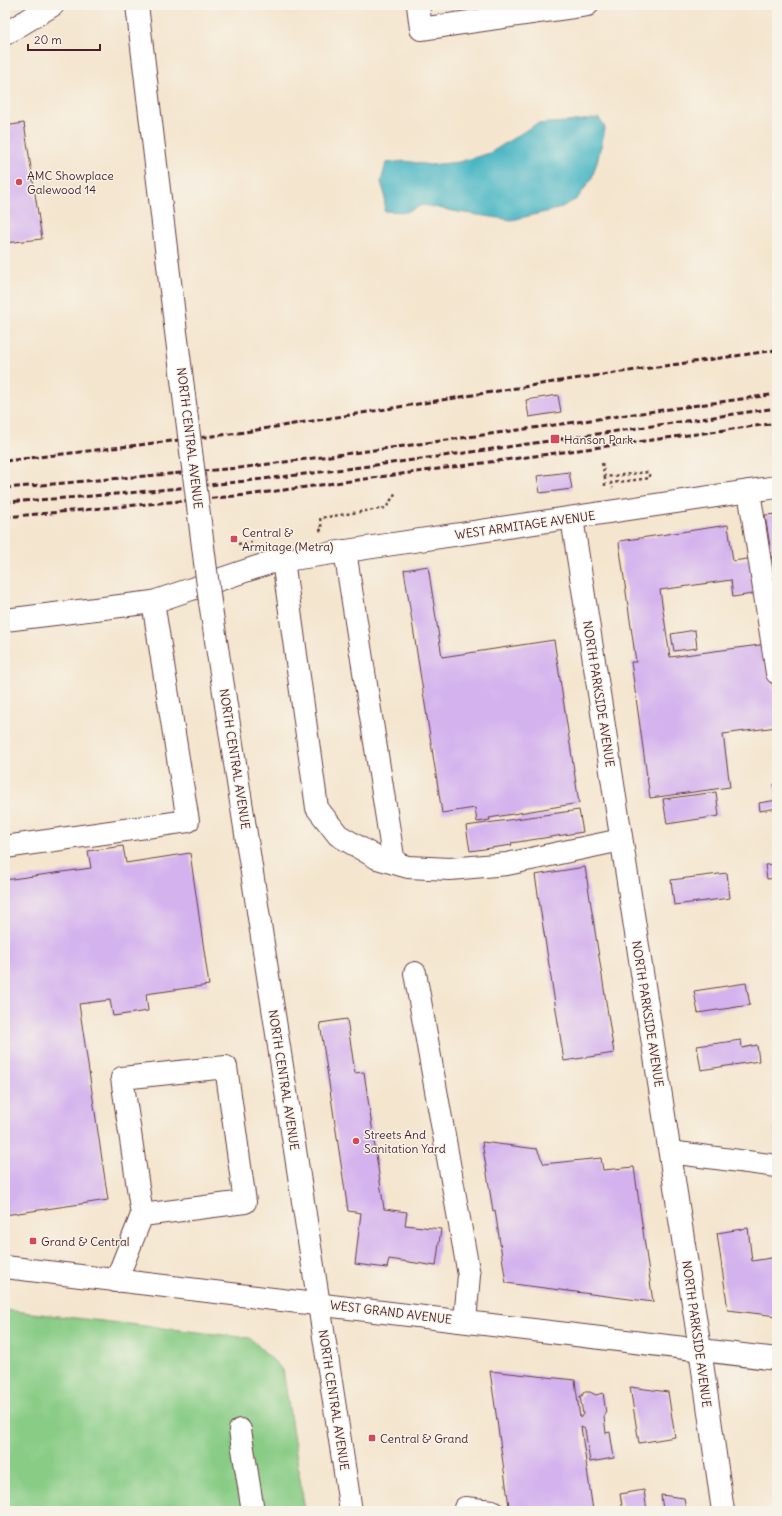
<svg xmlns="http://www.w3.org/2000/svg" width="782" height="1516" viewBox="0 0 782 1516" font-family="Delius,sans-serif">
	<style>
		.green { fill: #88cc85; stroke: #697658 }
		.water { fill: #49b6c4; stroke: #4a6a78 }
		.building { fill: #d4b2ee }
		.lines { fill: none; stroke-linecap: round; stroke-linejoin: round }
		.minor-casing { stroke: #643d43; stroke-width: 24 }
		.major-casing { stroke: #643d43; stroke-width: 24 }
		.path { stroke: #643d43; stroke-width: 2.5; stroke-dasharray: 3 3; stroke-linecap: butt }
		.minor { stroke: #fff; stroke-width: 22 }
		.major { stroke: #fff; stroke-width: 22 }
		.rail { stroke: #4a1f2b; stroke-width: 3; stroke-dasharray: 6 3; stroke-linecap: butt }
		.minor-bridge-casing { stroke: #643d43; stroke-width: 24; stroke-linecap: butt }
		.minor-bridge { stroke: #fff; stroke-width: 22 }
		.poi-dot { fill: #d1495b; stroke: #f7f3e8; stroke-width: 1.5 }
		.labels { text-anchor: middle; dominant-baseline: central; stroke-width: 3; stroke-linejoin: round; paint-order: stroke }
		.poi-label { font-size: 12px; fill: #4a1f2b; stroke: #f7f3e8; text-anchor: start }
		.street-label { font-size: 12px; fill: #4a1f2b; stroke: #f7f3e8 }
	</style>
	<rect width="100%" height="100%" fill="#f7f3e8"/>
	<filter id="ink" filterUnits="userSpaceOnUse"><feTurbulence type="fractalNoise" baseFrequency=".025" numOctaves="2"/><feDisplacementMap in="SourceGraphic" scale="8" xChannelSelector="R" yChannelSelector="G"/><feConvolveMatrix kernelMatrix="1 2 1 2 8 2 1 2 1" color-interpolation-filters="sRGB"/></filter>
	<filter id="wash" filterUnits="userSpaceOnUse"><feTurbulence type="fractalNoise" baseFrequency=".012" numOctaves="4" result="noise"/><feDisplacementMap in="SourceGraphic" scale="16" xChannelSelector="R" yChannelSelector="G"/><feGaussianBlur stdDeviation="0.9" result="paint"/><feColorMatrix in="noise" values="0 0 0 0 0 0 0 0 0 0 0 0 0 0 0 0 0 1.4 0 .05"/><feComposite in="paint" operator="in"/></filter>
	<g filter="url(#wash)">
		<rect width="100%" height="100%" fill="#f4e5ce"/>
		<polygon class="green" points="5,1310 250,1338 283,1370 305,1511 5,1511"/>
		<polygon class="water" points="599,118 605,128 601,148 592,178 577,199 558,209 512,220 458,212 423,205 406,212 384,211 385,195 381,182 386,163 405,161 430,165 459,162 490,153 536,124 567,122"/>
		<g id="blocks">
			<g class="building">
				<polygon points="24,123 42,239 5,243 5,126"/>
				<polygon points="558,395 561,412 529,417 526,400"/>
				<polygon points="569,472 572,489 540,493 537,476"/>
				<polygon points="777,514 777,559 772,559 765,515"/>
				<polygon points="728,525 733,561 754,558 759,593 733,597 731,580 660,590 670,657 767,644 777,714 777,727 723,734 730,787 650,798 631,662 636,662 619,543 620,541"/>
				<polygon points="428,566 442,657 554,640 579,803 489,818 490,820 477,822 475,808 442,813 404,570"/>
				<polygon points="695,630 697,648 674,651 671,634"/>
				<polygon points="774,784 777,784 777,799 776,799"/>
				<polygon points="716,792 719,816 667,824 663,799"/>
				<polygon points="777,800 777,808 760,811 759,803"/>
				<polygon points="579,810 583,832 511,843 512,845 470,851 466,826"/>
				<polygon points="123,846 126,863 190,853 209,985 146,994 148,1011 113,1016 110,1000 79,1004 108,1200 5,1215 5,880 91,868 88,851"/>
				<polygon points="777,864 777,878 767,879 765,865"/>
				<polygon points="585,867 614,1053 564,1061 535,875"/>
				<polygon points="727,873 730,898 674,905 671,880"/>
				<polygon points="746,983 750,1005 698,1013 694,991"/>
				<polygon points="347,1019 355,1073 364,1072 384,1209 407,1212 405,1225 441,1229 436,1266 389,1259 387,1268 355,1264 361,1213 348,1211 320,1023"/>
				<polygon points="741,1040 742,1048 757,1045 759,1061 701,1070 697,1046"/>
				<polygon points="774,1128 777,1128 777,1142 776,1142"/>
				<polygon points="482,1142 537,1149 544,1164 601,1158 603,1170 634,1167 653,1302 506,1283 495,1210 493,1211"/>
				<polygon points="748,1228 752,1261 777,1257 777,1316 728,1310 717,1233"/>
				<polygon points="490,1371 575,1380 580,1418 583,1414 580,1396 582,1396 584,1392 590,1392 596,1395 603,1393 606,1413 604,1417 606,1433 610,1432 614,1458 590,1462 585,1429 581,1427 593,1511 509,1506"/>
				<polygon points="630,1387 668,1392 675,1437 639,1443"/>
				<polygon points="644,1490 647,1511 623,1511 620,1494"/>
				<polygon points="661,1495 684,1498 686,1511 663,1510"/>
			</g>
		</g>
	</g>
	<g filter="url(#ink)">
		<use href="#blocks" fill-opacity="0" stroke="#643d43" stroke-width="1"/>
		<g class="lines">
			<g class="minor-casing">
				<g id="minor">
					<polyline points="137,5 175,324"/>
					<polyline points="418,5 421,29 587,5"/>
					<polyline points="5,34 53,5"/>
					<polyline points="749,491 777,673"/>
					<polyline points="572,518 700,1349 723,1511"/>
					<polyline points="345,551 394,863"/>
					<polyline points="283,560 317,808 338,835 377,858 408,867 450,869 507,864 621,840"/>
					<polyline points="210,602 351,1511"/>
					<polyline points="5,620 153,602 272,562 777,487"/>
					<polyline points="5,847 188,821 153,602"/>
					<polyline points="415,973 469,1275 465,1321"/>
					<polyline points="670,1152 777,1166"/>
					<polyline points="116,1281 142,1215 122,1078 226,1067 245,1202 142,1215"/>
					<polyline points="240,1430 253,1511"/>
					<polyline points="465,1508 492,1511"/>
				</g>
			</g>
			<g class="major-casing">
				<polyline id="major" points="5,1267 777,1359"/>
			</g>
			<g class="path">
				<polyline points="602,463 605,477 648,472 650,478 611,483 613,488"/>
				<polyline points="605,477 605,489"/>
				<polyline points="319,530 322,530 320,518 386,508 396,492"/>
				<polyline points="238,544 252,542"/>
			</g>
			<use href="#minor" class="minor"/>
			<use href="#major" class="major"/>
			<g class="rail">
				<polyline points="5,461 238,433 566,380 777,350"/>
				<polyline points="5,488 239,468 397,447 777,394"/>
				<path d="M5 502C264 487 521 444 777 408"/>
				<polyline points="5,517 247,495 777,423"/>
			</g>
			<g class="minor-bridge-casing">
				<polyline id="minor-bridge" points="175,324 210,602"/>
			</g>
			<use href="#minor-bridge" class="minor-bridge"/>
		</g>
	</g>
	<g class="poi-dot">
		<circle cx="19" cy="182" r="4"/>
		<rect x="550" y="434" width="10" height="10" rx="2"/>
		<rect x="230" y="535" width="8" height="8" rx="2"/>
		<circle cx="356" cy="1141" r="4"/>
		<rect x="29" y="1237" width="8" height="8" rx="2"/>
		<rect x="368" y="1434" width="8" height="8" rx="2"/>
	</g>
	<g class="labels">
		<g class="poi-label">
			<text x="27" y="175">AMC Showplace<tspan x="27" dy="14">Galewood 14</tspan></text>
			<text x="564" y="439">Hanson Park</text>
			<text x="242" y="532">Central &amp;<tspan x="242" dy="14">Armitage (Metra)</tspan></text>
			<text x="364" y="1134">Streets And<tspan x="364" dy="14">Sanitation Yard</tspan></text>
			<text x="41" y="1241">Grand &amp; Central</text>
			<text x="380" y="1438">Central &amp; Grand</text>
		</g>
		<g class="street-label">
			<text transform="translate(190 438) rotate(83)">NORTH CENTRAL AVENUE</text>
			<text transform="translate(525 525) rotate(-8)">WEST ARMITAGE AVENUE</text>
			<text transform="translate(599 694) rotate(81)">NORTH PARKSIDE AVENUE</text>
			<text transform="translate(235 759) rotate(81)">NORTH CENTRAL AVENUE</text>
			<text transform="translate(648 1014) rotate(81)">NORTH PARKSIDE AVENUE</text>
			<text transform="translate(284 1080) rotate(81)">NORTH CENTRAL AVENUE</text>
			<text transform="translate(391 1312) rotate(7)">WEST GRAND AVENUE</text>
			<text transform="translate(697 1334) rotate(82)">NORTH PARKSIDE AVENUE</text>
			<text transform="translate(334 1400) rotate(81)">NORTH CENTRAL AVENUE</text>
		</g>
	</g>
	<rect width="782" height="1516" fill="none" stroke="#f7f3e8" stroke-width="20"/>
	<path d="M28 44v6h72v-6" fill="none" stroke="#4a1f2b" stroke-width="2"/>
	<text x="34" y="44" font-size="12" fill="#4a1f2b" stroke="#f7f3e8" stroke-width="3" paint-order="stroke">20 m</text>
</svg>
